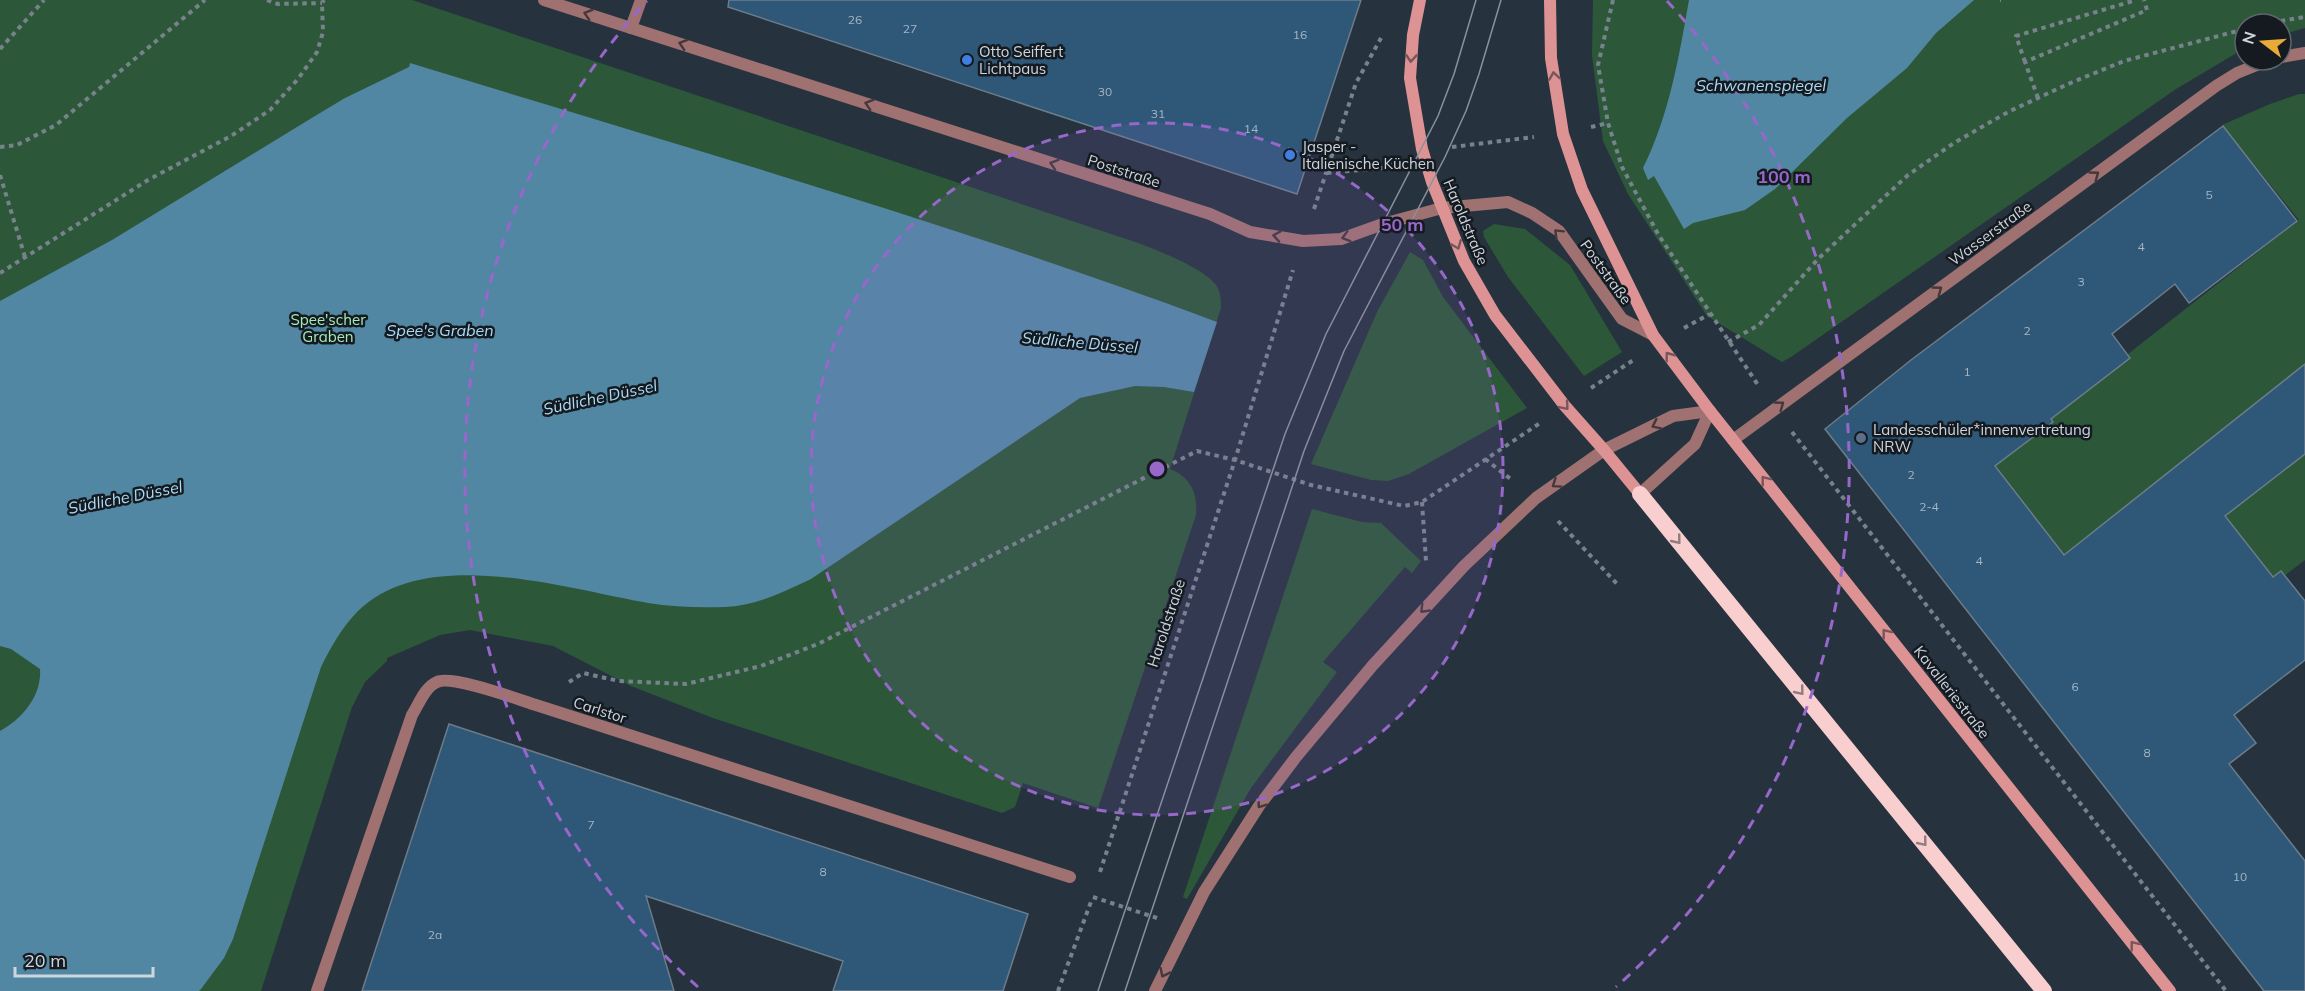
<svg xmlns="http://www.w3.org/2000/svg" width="2305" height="991" viewBox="0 0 2305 991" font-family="Mulish,sans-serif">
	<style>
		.green { fill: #2c5839 }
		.water { fill: #5187a3 }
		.building { fill: #2e5778; stroke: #6c7c8a; stroke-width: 1.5 }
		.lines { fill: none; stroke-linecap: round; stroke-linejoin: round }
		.path { stroke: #77828c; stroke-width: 4; stroke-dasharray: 4.5 4.5; stroke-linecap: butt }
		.minor { stroke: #9f7171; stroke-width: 12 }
		.tertiary { stroke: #9f7171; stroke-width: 12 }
		.secondary { stroke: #dd9394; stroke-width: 12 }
		.trunk { stroke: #f8cece; stroke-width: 16 }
		.tram { stroke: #88929c; stroke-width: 1.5 }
		.oneway { stroke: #45383c }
		.oneway2 { stroke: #78565a }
		.oneway3 { stroke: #917d80 }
		.ring { fill: none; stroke: #9867ca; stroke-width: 3; stroke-dasharray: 10 8 }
		.shop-dot { fill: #3f7fe0; stroke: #141a20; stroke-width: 2 }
		.service-dot { fill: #5c6f8a; stroke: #141a20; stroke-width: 2 }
		.labels { text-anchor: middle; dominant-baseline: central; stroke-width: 5; stroke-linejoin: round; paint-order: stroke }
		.number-label { font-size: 12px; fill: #a5b6c4 }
		.poi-label { font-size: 15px; fill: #cdd5dd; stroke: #141a20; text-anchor: start }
		.street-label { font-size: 15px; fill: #cdd5dd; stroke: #141a20 }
		.park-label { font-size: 15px; fill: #a4ebb6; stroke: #141a20 }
		.water-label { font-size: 16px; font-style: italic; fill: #abdbf5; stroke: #141a20 }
		.centre { fill: #9867ca; stroke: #141a20; stroke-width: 3 }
		.ring-label { font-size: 18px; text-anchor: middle; font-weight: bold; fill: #9867ca; stroke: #141a20; stroke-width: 5; stroke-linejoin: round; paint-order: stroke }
	</style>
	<rect width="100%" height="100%" fill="#26333f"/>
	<g class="green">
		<path d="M0 0H412L1141 244C1161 252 1203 268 1216 285 1221 292 1221 300 1221 308L1170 469C1191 477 1198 494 1196 515L1098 808 1023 783 1015 807 1002 813 713 718 631 686 553 646 470 630 440 635 387 658V661L365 682 352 707 261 991H0Z"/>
		<polygon points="1593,0 2305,0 2305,28 2281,35 2281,24 2245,24 2245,48 2176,89 1791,357 1782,362 1707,316 1628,194 1603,141 1592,55"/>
		<polygon points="2299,94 2305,94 2305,560 2153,676 1989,463 2299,220 2222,125 2270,104"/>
		<polygon points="1494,224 1525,229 1570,265 1622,352 1584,376 1508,277 1484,237 1483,231"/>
		<polygon points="1410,252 1423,260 1443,297 1527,408 1409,474 1388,481 1371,480 1311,464 1377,312"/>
		<polygon points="1312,509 1362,522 1381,523 1421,561 1412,573 1405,567 1323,662 1337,672 1251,788 1187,899 1183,897"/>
	</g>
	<g class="water">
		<path d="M1689 0H1974L1936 33 1907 68 1847 118 1775 189 1745 210 1693 223 1684 229 1654 176 1648 180 1643 168C1669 116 1679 57 1689 0Z"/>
		<path d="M410 63C680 146 953 223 1217 322L1194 392 1164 387 1135 386 1080 398 811 579C783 592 756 606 725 607 700 608 673 607 648 603 566 589 427 544 358 611 342 627 331 647 321 667L233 939 224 958 201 989 199 991H0V731C22 719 42 696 40 669L11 649 0 646V301L112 240 315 116 345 98 409 67Z"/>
	</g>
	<g class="building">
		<polygon points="729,0 1361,0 1297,194 728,7"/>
		<polygon points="2223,126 2297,221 2189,303 2175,284 2112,334 2130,358 2051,419 2053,422 1995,466 2064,555 2305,364 2305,454 2225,516 2273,577 2281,571 2305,601 2305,660 2234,715 2256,743 2229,764 2305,861 2305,991 2264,991 1825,429 1911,360"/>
		<polygon points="449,724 1028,914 1003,991 833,991 843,961 646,896 674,991 362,991"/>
	</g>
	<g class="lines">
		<g class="path">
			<polyline points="267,0 278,4 322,3"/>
			<polyline points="1613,0 1598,65 1608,123 1622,167 1658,234 1758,385"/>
			<polyline points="2000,0 2001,0"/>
			<polyline points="2263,24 2305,17"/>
			<polyline points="0,49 44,0"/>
			<polyline points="2025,62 2016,36 2136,0"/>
			<polyline points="2038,98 2025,62 2147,10 2144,0"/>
			<polyline points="1591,127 1608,123"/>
			<polyline points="0,147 17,145 56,125 205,0"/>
			<polyline points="1452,147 1534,137"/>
			<polyline points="1327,173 1382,168 1396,162"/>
			<polyline points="0,175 25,257"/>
			<polyline points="1314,209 1356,83 1381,38"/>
			<polyline points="0,273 148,180 231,136 270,110 298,79 317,52 323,32 322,3 324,0"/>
			<polyline points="1684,328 1710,314"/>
			<polyline points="1728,342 1759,325 1818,259 1908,175 1954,143 2008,112 2068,84 2124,61 2245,29"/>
			<polyline points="1591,388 1635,359"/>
			<polyline points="1792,432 2226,991"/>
			<polyline points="1485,459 1512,480"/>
			<polyline points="1422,502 1426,561"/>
			<polyline points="1558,521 1619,586"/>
			<polyline points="569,682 583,673 619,681 686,684 761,666 818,644 1197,451 1235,460 1311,485 1404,506 1422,502 1540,423"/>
			<polyline points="1100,872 1235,460 1293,270"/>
			<polyline points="1093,897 1157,918"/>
			<polyline points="1058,991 1092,899"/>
		</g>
		<g class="minor">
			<polyline points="544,0 1210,214 1250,232 1303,241 1341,239 1383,224 1442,208 1508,202 1532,213 1559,231 1622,319 1653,335"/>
			<polyline points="631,28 641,0"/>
			<polyline points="2281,57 2305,53"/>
			<polyline points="1733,440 2216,86 2237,73 2269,60"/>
			<path d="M317 991 412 715C419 704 425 687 437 682 452 675 517 699 536 705L1070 877"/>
		</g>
		<g class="tertiary">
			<polyline points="1640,494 1695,444 1710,411"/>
			<polyline points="1155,991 1204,892 1259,806 1296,757 1373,665 1464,566 1536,498 1604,450 1673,416 1710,411"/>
		</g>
		<g class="secondary">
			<polyline points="1420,0 1413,35 1410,78 1422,149 1432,182 1464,261 1495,315 1565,406 1604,450 1640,494"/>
			<polyline points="1550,0 1551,58 1563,134 1582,190 1653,335 1710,411 2170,991"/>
		</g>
		<polyline class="trunk" points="1640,494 2044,991"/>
		<g class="tram">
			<polyline points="1098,991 1285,434 1326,334 1438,116 1454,74 1476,0"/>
			<polyline points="1125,991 1304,451 1344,351 1445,157 1466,111 1479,74 1501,0"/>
		</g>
	</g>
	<defs><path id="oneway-chevron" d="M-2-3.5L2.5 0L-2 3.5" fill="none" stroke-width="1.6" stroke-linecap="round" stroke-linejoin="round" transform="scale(1.5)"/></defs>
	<g class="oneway">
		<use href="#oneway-chevron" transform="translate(588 14) rotate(-162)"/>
		<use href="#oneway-chevron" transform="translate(683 44) rotate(-162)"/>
		<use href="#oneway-chevron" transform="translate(869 104) rotate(-162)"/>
		<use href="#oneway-chevron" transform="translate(1054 164) rotate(-162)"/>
		<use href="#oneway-chevron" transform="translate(2095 175) rotate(-36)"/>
		<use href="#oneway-chevron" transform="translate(1558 233) rotate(-135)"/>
		<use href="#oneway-chevron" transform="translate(1277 236) rotate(-171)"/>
		<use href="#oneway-chevron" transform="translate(1346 237) rotate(164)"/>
		<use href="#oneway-chevron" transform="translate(1938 290) rotate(-36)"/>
		<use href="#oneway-chevron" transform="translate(1780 405) rotate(-36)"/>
		<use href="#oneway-chevron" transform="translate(1656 425) rotate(154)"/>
		<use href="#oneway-chevron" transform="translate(1556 484) rotate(145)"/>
		<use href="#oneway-chevron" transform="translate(1424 609) rotate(134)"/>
		<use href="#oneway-chevron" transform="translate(1261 804) rotate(126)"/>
		<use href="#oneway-chevron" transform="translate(1164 973) rotate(116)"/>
	</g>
	<g class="oneway2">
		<use href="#oneway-chevron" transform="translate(1411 58) rotate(94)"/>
		<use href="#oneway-chevron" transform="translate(1554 76) rotate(-99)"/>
		<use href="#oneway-chevron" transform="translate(1457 245) rotate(68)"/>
		<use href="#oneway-chevron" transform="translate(1669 356) rotate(-127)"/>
		<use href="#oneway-chevron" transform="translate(1565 406) rotate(50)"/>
		<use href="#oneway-chevron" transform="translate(1765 480) rotate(-128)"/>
		<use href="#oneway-chevron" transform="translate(1886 633) rotate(-128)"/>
		<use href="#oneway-chevron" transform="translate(2134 945) rotate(-128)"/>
	</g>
	<g class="oneway3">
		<use href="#oneway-chevron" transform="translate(1677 540) rotate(51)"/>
		<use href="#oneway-chevron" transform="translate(1800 691) rotate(51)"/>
		<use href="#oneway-chevron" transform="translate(1923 842) rotate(51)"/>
	</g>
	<circle cx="1157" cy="469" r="346" fill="#9867ca" fill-opacity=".12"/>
	<g class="ring">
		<circle cx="1157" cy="469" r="346"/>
		<path d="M698 987A692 692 0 0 1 647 1M1667 1A692 692 0 0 1 1616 987"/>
	</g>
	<g class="shop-dot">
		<circle cx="967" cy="60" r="6"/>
		<circle cx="1290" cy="155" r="6"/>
	</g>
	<circle class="service-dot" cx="1861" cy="438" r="6"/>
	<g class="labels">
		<g class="number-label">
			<text x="855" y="19">26</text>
			<text x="910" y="28">27</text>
			<text x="1300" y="34">16</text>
			<text x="1105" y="91">30</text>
			<text x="1158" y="113">31</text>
			<text x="1251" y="128">14</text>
			<text x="2209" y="194">5</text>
			<text x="2141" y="246">4</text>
			<text x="2081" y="281">3</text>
			<text x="2027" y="330">2</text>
			<text x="1967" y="371">1</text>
			<text x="1911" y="474">2</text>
			<text x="1929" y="506">2-4</text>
			<text x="1979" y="560">4</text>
			<text x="2075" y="686">6</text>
			<text x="2147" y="752">8</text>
			<text x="591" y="824">7</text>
			<text x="823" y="871">8</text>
			<text x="2240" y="876">10</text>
			<text x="435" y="934">2a</text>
		</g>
		<g class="poi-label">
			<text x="979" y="51">Otto Seiffert<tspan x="979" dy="17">Lichtpaus</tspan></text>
			<text x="1302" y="146">Jasper -<tspan x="1302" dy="17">Italienische Küchen</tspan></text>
			<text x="1873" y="429">Landesschüler*innenvertretung<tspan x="1873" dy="17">NRW</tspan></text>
		</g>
		<g class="street-label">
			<text transform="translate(1124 171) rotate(18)">Poststraße</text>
			<text transform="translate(1466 222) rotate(67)">Haroldstraße</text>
			<text transform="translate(1990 233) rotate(-36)">Wasserstraße</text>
			<text transform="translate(1606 272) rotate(54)">Poststraße</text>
			<text transform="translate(1166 623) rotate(-72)">Haroldstraße</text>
			<text transform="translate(1952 692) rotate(52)">Kavalleriestraße</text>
			<text transform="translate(600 710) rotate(18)">Carlstor</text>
		</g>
		<g class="park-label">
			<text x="328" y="319">Spee'scher<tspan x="328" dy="17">Graben</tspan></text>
		</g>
		<g class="water-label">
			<text x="1761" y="85">Schwanenspiegel</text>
			<text x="440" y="330">Spee's Graben</text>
			<text transform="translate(1080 342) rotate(5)">Südliche Düssel</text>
			<text transform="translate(600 397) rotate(-12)">Südliche Düssel</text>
			<text transform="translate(125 497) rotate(-11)">Südliche Düssel</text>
		</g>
	</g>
	<circle cx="1157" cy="469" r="9" class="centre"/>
	<g class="ring-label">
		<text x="1784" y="183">100 m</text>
		<text x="1402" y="231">50 m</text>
	</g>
	<g transform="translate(2263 42) rotate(287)"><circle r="28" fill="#141a20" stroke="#5e656c" stroke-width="1.5"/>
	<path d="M0-4.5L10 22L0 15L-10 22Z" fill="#eaaa38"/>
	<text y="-9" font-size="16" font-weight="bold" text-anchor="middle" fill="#cdd5dd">N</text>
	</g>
	<path d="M15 967v9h138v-9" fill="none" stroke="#cdd5dd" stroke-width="3"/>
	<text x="24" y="967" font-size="18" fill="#cdd5dd" stroke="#141a20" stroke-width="4.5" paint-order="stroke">20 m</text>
</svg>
